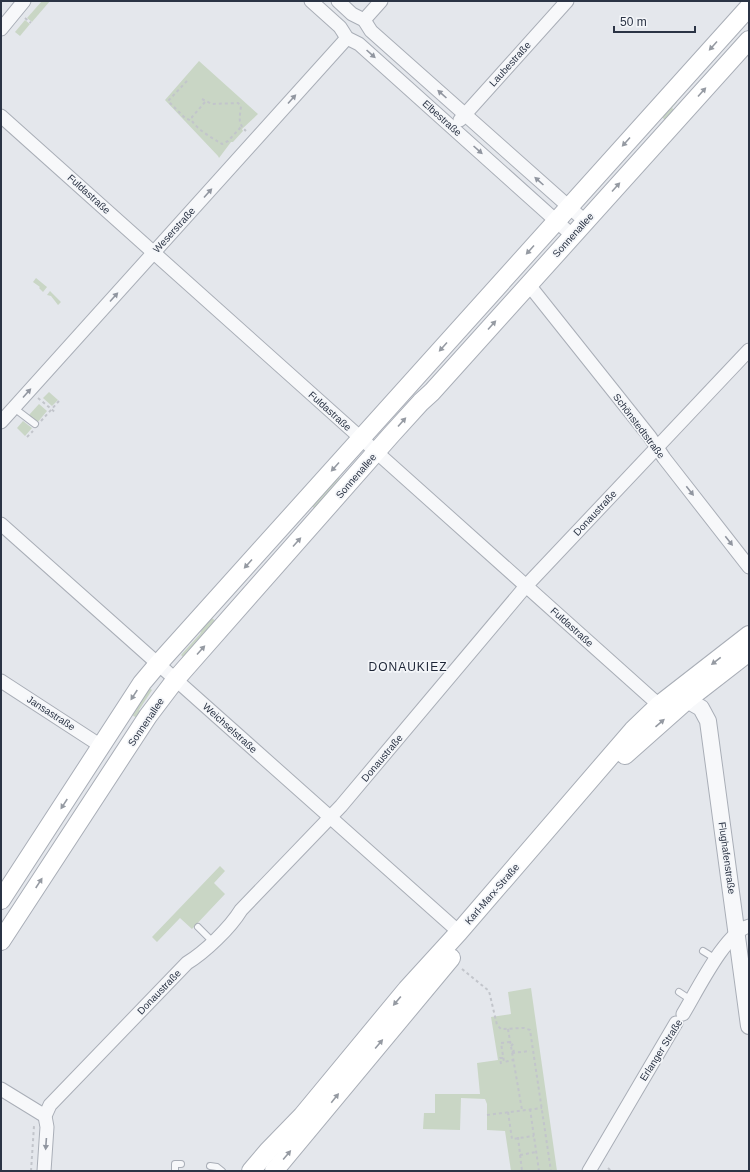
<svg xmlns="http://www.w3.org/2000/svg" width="750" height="1172" viewBox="0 0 750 1172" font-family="Helvetica,sans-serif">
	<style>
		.green { fill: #c9d6c5 }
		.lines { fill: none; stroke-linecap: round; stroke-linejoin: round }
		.service-casing { stroke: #a9aeb7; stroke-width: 8 }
		.minor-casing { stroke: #a9aeb7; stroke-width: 15 }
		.tertiary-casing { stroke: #a9aeb7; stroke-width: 18 }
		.secondary-casing { stroke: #a9aeb7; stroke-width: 20 }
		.path { stroke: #c2c5cb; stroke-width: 2; stroke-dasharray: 3 3; stroke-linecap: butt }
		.service { stroke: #f7f8fa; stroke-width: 6 }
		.minor { stroke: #f7f8fa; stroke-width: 13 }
		.tertiary { stroke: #f7f8fa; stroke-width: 16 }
		.secondary { stroke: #fff; stroke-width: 18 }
		.oneway { fill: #959aa2 }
		.oneway2 { fill: #9196a0 }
		.labels { text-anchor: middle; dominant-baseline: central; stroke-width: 3.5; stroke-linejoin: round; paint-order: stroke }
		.street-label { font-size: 10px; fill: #2b3445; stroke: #f4f6f9 }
		.quarter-label { font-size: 12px; letter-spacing: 1px; fill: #1d2536; stroke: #f4f6f9 }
	</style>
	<rect width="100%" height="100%" fill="#e4e7ec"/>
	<g class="green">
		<polygon points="42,1 50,1 32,22 27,18"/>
		<polygon points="25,20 30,24 20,36 15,32"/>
		<polygon points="199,61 258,114 242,129 243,131 233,142 231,142 219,158 218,156 165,100"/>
		<polygon points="673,98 677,102 672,108 677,113 668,123 659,114"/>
		<polygon points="36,278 47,287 43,292 39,288 40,287 33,282"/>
		<polygon points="50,291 61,302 58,305 51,296 47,295"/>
		<polygon points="49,392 58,400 52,406 43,398"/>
		<polygon points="39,404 47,411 37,423 29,415"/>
		<polygon points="23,421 32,428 25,436 17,428"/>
		<polygon points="335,474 340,478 331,488 318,512 309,503"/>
		<polygon points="208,615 218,623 184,658 181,655 200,634"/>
		<polygon points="148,687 152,690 139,710 144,714 140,720 129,713"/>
		<polygon points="220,866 225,871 214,883 225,894 192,929 180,918 157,942 152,937"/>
		<polygon points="531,988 557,1171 511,1171 505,1131 487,1130 487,1104 485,1099 461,1098 460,1130 423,1129 424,1113 435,1113 435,1094 480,1094 477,1063 498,1060 491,1017 511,1014 508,992"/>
	</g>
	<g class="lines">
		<g class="service-casing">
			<g id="service">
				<polyline points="14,408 35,424"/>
				<polyline points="198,927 213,942"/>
				<polyline points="703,951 716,959"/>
				<polyline points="679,992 691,1000"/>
				<polyline points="210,1166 217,1167 222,1171"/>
				<polyline points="175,1171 175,1164 181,1164"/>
			</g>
		</g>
		<g class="minor-casing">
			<g id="minor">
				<polyline points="311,1 340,27 347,38 359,44 573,236"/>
				<polyline points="338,1 352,14 364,20 371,31 586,222"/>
				<polyline points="364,20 381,1"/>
				<polyline points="1,29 24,1"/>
				<polyline points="1,116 659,705"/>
				<polyline points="460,120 567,1"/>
				<polyline points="529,285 650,437 664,458 749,567"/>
				<polyline points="1,422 347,38"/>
				<polyline points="1,524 459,932"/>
				<polyline points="1,681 101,746"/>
				<path d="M683 1014C696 993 726 931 749 926"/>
				<polyline points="1,1089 45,1116"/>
				<path d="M44 1171 47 1127 45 1116 50 1105 187 963C205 952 230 928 241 910L341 806 526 586 749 350"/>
				<polyline points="589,1171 676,1023"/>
			</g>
		</g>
		<g class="tertiary-casing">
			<polyline id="tertiary" points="687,700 701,708 708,721 749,1026"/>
		</g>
		<g class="secondary-casing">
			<g id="secondary">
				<polyline points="625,755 687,700 749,652"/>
				<polyline points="1,900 142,683 158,664 749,7"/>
				<polyline points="1,941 148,716 176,679 391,435 421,402 432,392 749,40"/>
				<polyline points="251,1171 268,1151 302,1116 407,989 459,932 633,730 659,705 749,635"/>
				<polyline points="274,1171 451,958"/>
			</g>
		</g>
		<g class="path">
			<polyline points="25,18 31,23"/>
			<polyline points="187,81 168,101 185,118 192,121"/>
			<path d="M202 99 212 104 238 103 241 106C240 117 237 123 246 131"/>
			<path d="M205 102 192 117V121C198 130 212 138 222 144L228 141 241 127"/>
			<polyline points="38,398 56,413"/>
			<polyline points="41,421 59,401"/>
			<polyline points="27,437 33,431"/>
			<polyline points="462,969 489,991 497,1025 501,1029 524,1028 530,1030 551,1171"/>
			<polyline points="508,1029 522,1110"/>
			<polyline points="510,1042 501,1043 504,1062 513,1060"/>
			<polyline points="511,1046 515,1042"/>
			<polyline points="512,1052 517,1049"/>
			<polyline points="512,1053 530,1051"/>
			<polyline points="501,1064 500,1058 503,1058"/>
			<polyline points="530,1109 539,1171"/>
			<polyline points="508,1112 512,1139 534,1136"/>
			<polyline points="487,1115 542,1108"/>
			<polyline points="518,1137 522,1171"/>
			<polyline points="520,1155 536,1152"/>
			<polyline points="608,1168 611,1171"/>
			<polyline points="31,1171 34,1126"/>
		</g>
		<use href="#service" class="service"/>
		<use href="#minor" class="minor"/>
		<use href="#tertiary" class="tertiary"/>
		<use href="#secondary" class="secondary"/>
	</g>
	<defs><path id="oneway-solid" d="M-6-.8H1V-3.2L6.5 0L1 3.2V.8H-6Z"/></defs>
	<g class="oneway">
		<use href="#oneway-solid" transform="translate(713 46) rotate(132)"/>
		<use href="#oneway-solid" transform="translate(702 92) rotate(-48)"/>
		<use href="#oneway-solid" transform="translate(626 142) rotate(132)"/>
		<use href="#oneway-solid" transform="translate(616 187) rotate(-48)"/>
		<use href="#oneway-solid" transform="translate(530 250) rotate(132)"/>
		<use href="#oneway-solid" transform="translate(492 325) rotate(-48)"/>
		<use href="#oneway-solid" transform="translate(443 347) rotate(132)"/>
		<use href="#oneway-solid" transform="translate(402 422) rotate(-48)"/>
		<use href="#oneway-solid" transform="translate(335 467) rotate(132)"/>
		<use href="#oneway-solid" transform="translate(297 542) rotate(-48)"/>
		<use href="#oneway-solid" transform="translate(248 564) rotate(132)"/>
		<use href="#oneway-solid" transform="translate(201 650) rotate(-48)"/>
		<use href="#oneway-solid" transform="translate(716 661) rotate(142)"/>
		<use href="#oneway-solid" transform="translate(134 695) rotate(123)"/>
		<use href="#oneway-solid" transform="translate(660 723) rotate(-41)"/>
		<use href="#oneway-solid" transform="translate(64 804) rotate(123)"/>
		<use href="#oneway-solid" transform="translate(39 883) rotate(-57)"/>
		<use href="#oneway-solid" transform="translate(397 1001) rotate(130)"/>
		<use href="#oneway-solid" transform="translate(379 1044) rotate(-50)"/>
		<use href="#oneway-solid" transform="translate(335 1098) rotate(-51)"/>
		<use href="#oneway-solid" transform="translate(287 1155) rotate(-50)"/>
	</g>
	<g class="oneway2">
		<use href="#oneway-solid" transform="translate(371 54) rotate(42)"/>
		<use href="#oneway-solid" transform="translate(442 94) rotate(-138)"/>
		<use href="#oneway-solid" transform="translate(292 99) rotate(-48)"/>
		<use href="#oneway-solid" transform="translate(478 150) rotate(42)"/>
		<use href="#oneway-solid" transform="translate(539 181) rotate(-138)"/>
		<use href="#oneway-solid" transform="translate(208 193) rotate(-48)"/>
		<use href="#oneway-solid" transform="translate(114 297) rotate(-48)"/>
		<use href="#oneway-solid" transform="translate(27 393) rotate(-48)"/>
		<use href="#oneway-solid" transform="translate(690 491) rotate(52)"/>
		<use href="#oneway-solid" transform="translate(729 541) rotate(52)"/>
		<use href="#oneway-solid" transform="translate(46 1144) rotate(94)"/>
	</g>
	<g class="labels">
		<g class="street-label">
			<text transform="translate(510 64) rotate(-48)">Laubestraße</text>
			<text transform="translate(442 118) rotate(42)">Elbestraße</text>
			<text transform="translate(89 194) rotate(42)">Fuldastraße</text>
			<text transform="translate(174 230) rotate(-48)">Weserstraße</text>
			<text transform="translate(573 235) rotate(-48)">Sonnenallee</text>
			<text transform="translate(330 411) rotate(42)">Fuldastraße</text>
			<text transform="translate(639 426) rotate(53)">Schönstedtstraße</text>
			<text transform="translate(356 476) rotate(-49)">Sonnenallee</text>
			<text transform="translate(595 513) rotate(-47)">Donaustraße</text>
			<text transform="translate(572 627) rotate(42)">Fuldastraße</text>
			<text transform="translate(51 713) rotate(33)">Jansastraße</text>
			<text transform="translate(146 722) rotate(-56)">Sonnenallee</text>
			<text transform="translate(230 728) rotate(42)">Weichselstraße</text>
			<text transform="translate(382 758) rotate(-50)">Donaustraße</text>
			<text transform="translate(727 858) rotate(82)">Flughafenstraße</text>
			<text transform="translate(492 894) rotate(-49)">Karl-Marx-Straße</text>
			<text transform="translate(159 992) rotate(-46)">Donaustraße</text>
			<text transform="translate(661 1050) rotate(-58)">Erlanger Straße</text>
		</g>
		<g class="quarter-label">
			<text x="408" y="667">DONAUKIEZ</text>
		</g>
	</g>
	<rect width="750" height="1172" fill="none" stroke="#2b3445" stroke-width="4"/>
	<path d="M614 26v6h81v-6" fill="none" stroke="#2b3445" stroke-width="2"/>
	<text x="620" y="26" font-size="12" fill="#2b3445" stroke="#f4f6f9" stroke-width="3" paint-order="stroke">50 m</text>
</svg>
